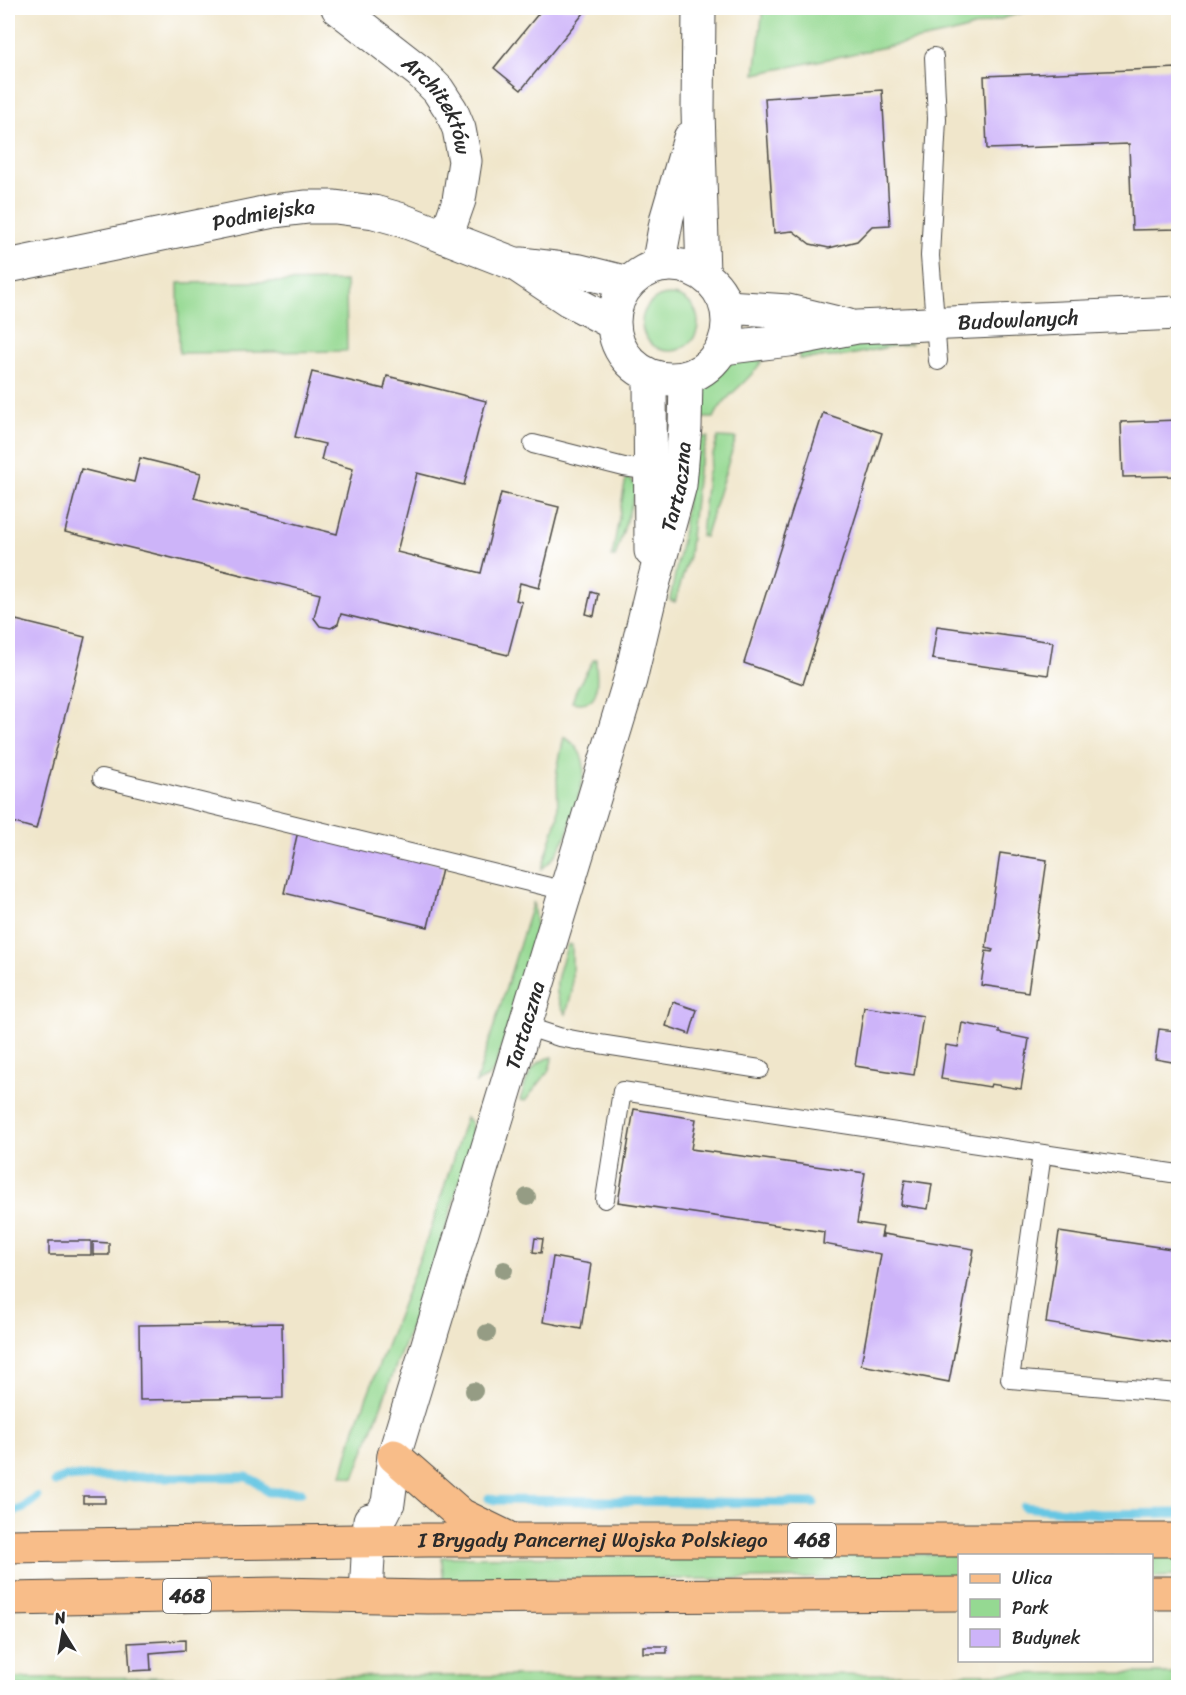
<svg xmlns="http://www.w3.org/2000/svg" width="1186" height="1695" viewBox="0 0 1186 1695" font-family="Sriracha,sans-serif">
	<style>
		.green { fill: #95d992; stroke: #60825e; stroke-width: 1.5 }
		.lines { fill: none; stroke-linecap: round; stroke-linejoin: round }
		.stream { stroke: #65c6e3; stroke-width: 9 }
		.building { fill: #cdb4f9 }
		.service-casing { stroke: #494743; stroke-width: 20 }
		.minor-casing { stroke: #494743; stroke-width: 35 }
		.tertiary-casing { stroke: #494743; stroke-width: 35 }
		.primary-casing { stroke: #494743; stroke-width: 35 }
		.service { stroke: #fff; stroke-width: 18 }
		.minor { stroke: #fff; stroke-width: 33 }
		.tertiary { stroke: #fff; stroke-width: 33 }
		.primary { stroke: #f8bd89; stroke-width: 33 }
		.tree { fill: #959c84 }
		.labels { text-anchor: middle; dominant-baseline: central; stroke-width: 5; stroke-linejoin: round; paint-order: stroke }
		.shield { fill: #fff; stroke: #6b6b6b; stroke-width: 1.5 }
		.shield-label { font-size: 20px; font-weight: bold; fill: #2b2b2b }
		.street-label { font-size: 21px; fill: #2b2b2b; stroke: #fff }
	</style>
	<rect width="100%" height="100%" fill="#fff"/>
	<filter id="ink" filterUnits="userSpaceOnUse"><feTurbulence type="fractalNoise" baseFrequency=".0167" numOctaves="2"/><feDisplacementMap in="SourceGraphic" scale="12" xChannelSelector="R" yChannelSelector="G"/><feConvolveMatrix kernelMatrix="1 2 1 2 8 2 1 2 1" color-interpolation-filters="sRGB"/></filter>
	<filter id="wash" filterUnits="userSpaceOnUse"><feTurbulence type="fractalNoise" baseFrequency=".008" numOctaves="4" result="noise"/><feDisplacementMap in="SourceGraphic" scale="24" xChannelSelector="R" yChannelSelector="G"/><feGaussianBlur stdDeviation="1.35" result="paint"/><feColorMatrix in="noise" values="0 0 0 0 0 0 0 0 0 0 0 0 0 0 0 0 0 1.4 0 .05"/><feComposite in="paint" operator="in"/></filter>
	<g filter="url(#wash)">
		<rect width="100%" height="100%" fill="#f0e6cb"/>
		<g class="green">
			<polygon points="763,8 1038,8 953,33 755,74"/>
			<polygon points="346,281 347,351 179,353 178,283"/>
			<circle cx="670" cy="323" r="28"/>
			<polygon points="901,342 912,344 898,345 846,356 799,359 799,349"/>
			<path d="M763 359C751 382 724 394 714 418H695L701 394 709 384 727 366 732 362Z"/>
			<polygon points="694,437 708,437 698,471 689,556 675,602 670,600 682,539"/>
			<polygon points="718,437 736,438 705,537 701,536 707,476"/>
			<polygon points="626,478 631,480 637,487 615,557 612,557"/>
			<path d="M594 659H596C596 679 604 709 572 702L577 688Z"/>
			<path d="M564 737C575 743 583 754 584 767 585 779 569 832 562 844 557 854 551 862 542 869L558 817 557 770Z"/>
			<polygon points="533,902 536,925 534,939 496,1066 490,1076 476,1083"/>
			<path d="M568 944 572 945V992L566 1014C548 990 560 969 568 944Z"/>
			<path d="M553 1057 548 1072 525 1101 520 1100C526 1081 531 1060 553 1057Z"/>
			<polygon points="466,1117 471,1123 473,1136 440,1248 354,1478 342,1475 355,1428 433,1223"/>
			<polygon points="1178,1553 1178,1576 1152,1577 1152,1556 960,1556 959,1578 443,1580 442,1557"/>
			<polygon points="1178,1673 1178,1688 8,1687 8,1678"/>
		</g>
		<g class="lines">
			<g class="stream">
				<polyline points="55,1482 65,1477 247,1477 257,1482 268,1492 301,1492"/>
				<polyline points="489,1498 495,1500 814,1503"/>
				<polyline points="1024,1507 1100,1514 1178,1513"/>
				<polyline points="8,1513 22,1509 37,1497"/>
			</g>
		</g>
		<g id="blocks">
			<g class="building">
				<polygon points="543,8 588,8 521,90 494,68"/>
				<polygon points="1178,68 1178,229 1132,230 1129,144 987,149 984,76"/>
				<polygon points="882,90 890,225 872,226 857,241 829,248 810,244 793,231 774,233 765,98"/>
				<polygon points="312,372 384,389 387,376 486,401 464,485 417,473 397,552 481,573 501,493 559,507 539,588 520,583 516,600 522,602 508,655 341,614 338,624 331,628 320,626 314,618 320,594 65,532 81,469 134,482 140,458 201,473 194,498 337,534 353,469 321,460 325,444 295,437"/>
				<polygon points="823,413 882,433 803,684 744,663"/>
				<polygon points="1178,420 1178,476 1123,477 1121,422"/>
				<polygon points="591,592 598,594 594,616 586,614"/>
				<polygon points="16,620 85,637 36,829 8,821 8,655"/>
				<polygon points="937,626 1053,642 1048,675 932,659"/>
				<polygon points="298,831 443,865 428,927 284,893"/>
				<polygon points="1000,853 1047,860 1028,992 981,985 986,951 992,952 993,950 986,948"/>
				<polygon points="673,1002 697,1010 690,1034 666,1026"/>
				<polygon points="864,1007 923,1016 914,1075 855,1066"/>
				<polygon points="1177,1022 1178,1022 1178,1063 1155,1059 1159,1029 1176,1031"/>
				<polygon points="962,1023 999,1030 999,1033 1029,1039 1021,1089 991,1084 990,1087 941,1079 946,1045 958,1047"/>
				<polygon points="634,1109 696,1119 691,1149 865,1173 857,1223 883,1227 881,1237 883,1237 883,1234 974,1249 949,1382 861,1365 881,1254 823,1244 824,1232 618,1202"/>
				<polygon points="905,1180 932,1184 928,1209 901,1205"/>
				<polygon points="1059,1232 1178,1250 1178,1344 1046,1323"/>
				<polygon points="535,1238 543,1239 541,1253 533,1252"/>
				<rect x="49" y="1241" width="42" height="14"/>
				<polygon points="93,1242 109,1243 109,1255 93,1255"/>
				<polygon points="553,1257 591,1264 581,1329 543,1322"/>
				<polygon points="282,1323 283,1398 140,1400 139,1325"/>
				<rect x="83" y="1496" width="22" height="7"/>
				<polygon points="185,1640 185,1650 150,1653 151,1670 130,1671 128,1643"/>
				<rect x="643" y="1646" width="24" height="7"/>
			</g>
		</g>
	</g>
	<g filter="url(#ink)">
		<use href="#blocks" fill-opacity="0" stroke="#494743" stroke-width="1.5"/>
		<g class="lines">
			<g class="service-casing">
				<g id="service">
					<polyline points="934,57 937,119 930,256 938,361"/>
					<polyline points="533,444 624,467 651,471"/>
					<polyline points="102,778 566,891"/>
					<polyline points="525,1026 559,1037 580,1041 760,1069"/>
					<polyline points="1042,1154 1010,1379 1178,1393"/>
					<polyline points="605,1199 622,1091 1178,1174"/>
				</g>
			</g>
			<g class="minor-casing">
				<g id="minor">
					<path id="s1" d="M338 8 420 72 438 90 451 110 459 129 465 161 459 200 446 237"/>
					<polyline points="521,264 580,271 628,283"/>
					<path id="s2" d="M8 266 273 211 307 207H335L374 212 399 219 515 264 569 300 613 323"/>
					<polyline points="727,307 788,311 846,325"/>
					<path id="s3" d="M723 348 789 340 857 327 1178 313"/>
				</g>
			</g>
			<g class="tertiary-casing">
				<g id="tertiary">
					<polyline points="699,8 698,111 703,274"/>
					<circle cx="671" cy="322" r="57"/>
					<polyline points="658,266 667,217 690,138"/>
					<polyline points="650,376 651,551"/>
					<path id="s4" d="M369 1541 388 1503 394 1456 630 680 651 592 680 485 685 427 686 379"/>
					<polyline points="366,1595 370,1520"/>
				</g>
			</g>
			<g class="primary-casing">
				<g id="primary">
					<polyline points="394,1456 461,1515 506,1537"/>
					<path id="s5" d="M8 1546 428 1540H1178"/>
					<polyline points="1152,1593 1178,1593"/>
					<polyline points="8,1599 278,1594 428,1597 960,1594"/>
				</g>
			</g>
			<use href="#service" class="service"/>
			<use href="#minor" class="minor"/>
			<use href="#tertiary" class="tertiary"/>
			<use href="#primary" class="primary"/>
		</g>
		<g class="tree">
			<circle cx="527" cy="1197" r="9"/>
			<circle cx="504" cy="1270" r="9"/>
			<circle cx="487" cy="1333" r="9"/>
			<circle cx="474" cy="1391" r="9"/>
		</g>
	</g>
	<g class="labels">
		<g class="shield">
			<rect x="788" y="1523" width="48" height="34" rx="4.5"/>
			<rect x="163" y="1579" width="48" height="34" rx="4.5"/>
		</g>
		<g class="shield-label">
			<text x="812" y="1540">468</text>
			<text x="187" y="1596">468</text>
		</g>
		<g class="street-label">
			<text stroke="none"><textPath href="#s1" startOffset="142">Architektów</textPath></text>
			<text stroke="none"><textPath href="#s2" startOffset="261">Podmiejska</textPath></text>
			<text stroke="none"><textPath href="#s3" startOffset="297">Budowlanych</textPath></text>
			<text stroke="none"><textPath href="#s4" startOffset="1100">Tartaczna</textPath></text>
			<text stroke="none"><textPath href="#s4" startOffset="540">Tartaczna</textPath></text>
			<text stroke="none"><textPath href="#s5" startOffset="585">I Brygady Pancernej Wojska Polskiego</textPath></text>
		</g>
	</g>
	<rect width="1186" height="1695" fill="none" stroke="#fff" stroke-width="30"/>
	<rect x="958" y="1554" width="195" height="108" fill="#ffffff" stroke="#aaaaaa" stroke-width="1.5"/>
	<rect x="970" y="1574" width="30" height="9" fill="#f8bd89" stroke="#aaaaaa" stroke-width="1.5"/>
	<text x="1012" y="1584" font-size="18" fill="#2b2b2b">Ulica</text>
	<rect x="970" y="1599" width="30" height="18" fill="#95d992" stroke="#aaaaaa" stroke-width="1.5"/>
	<text x="1012" y="1614" font-size="18" fill="#2b2b2b">Park</text>
	<rect x="970" y="1629" width="30" height="18" fill="#cdb4f9" stroke="#aaaaaa" stroke-width="1.5"/>
	<text x="1012" y="1644" font-size="18" fill="#2b2b2b">Budynek</text>
	<g transform="translate(63 1632) rotate(349)" stroke="#ffffff" stroke-width="4.5" paint-order="stroke">
	<path d="M0-4.5L10 22L0 15L-10 22Z" fill="#2b2b2b"/>
	<text y="-9" font-size="16" font-weight="bold" text-anchor="middle" fill="#2b2b2b">N</text>
	</g>
</svg>
